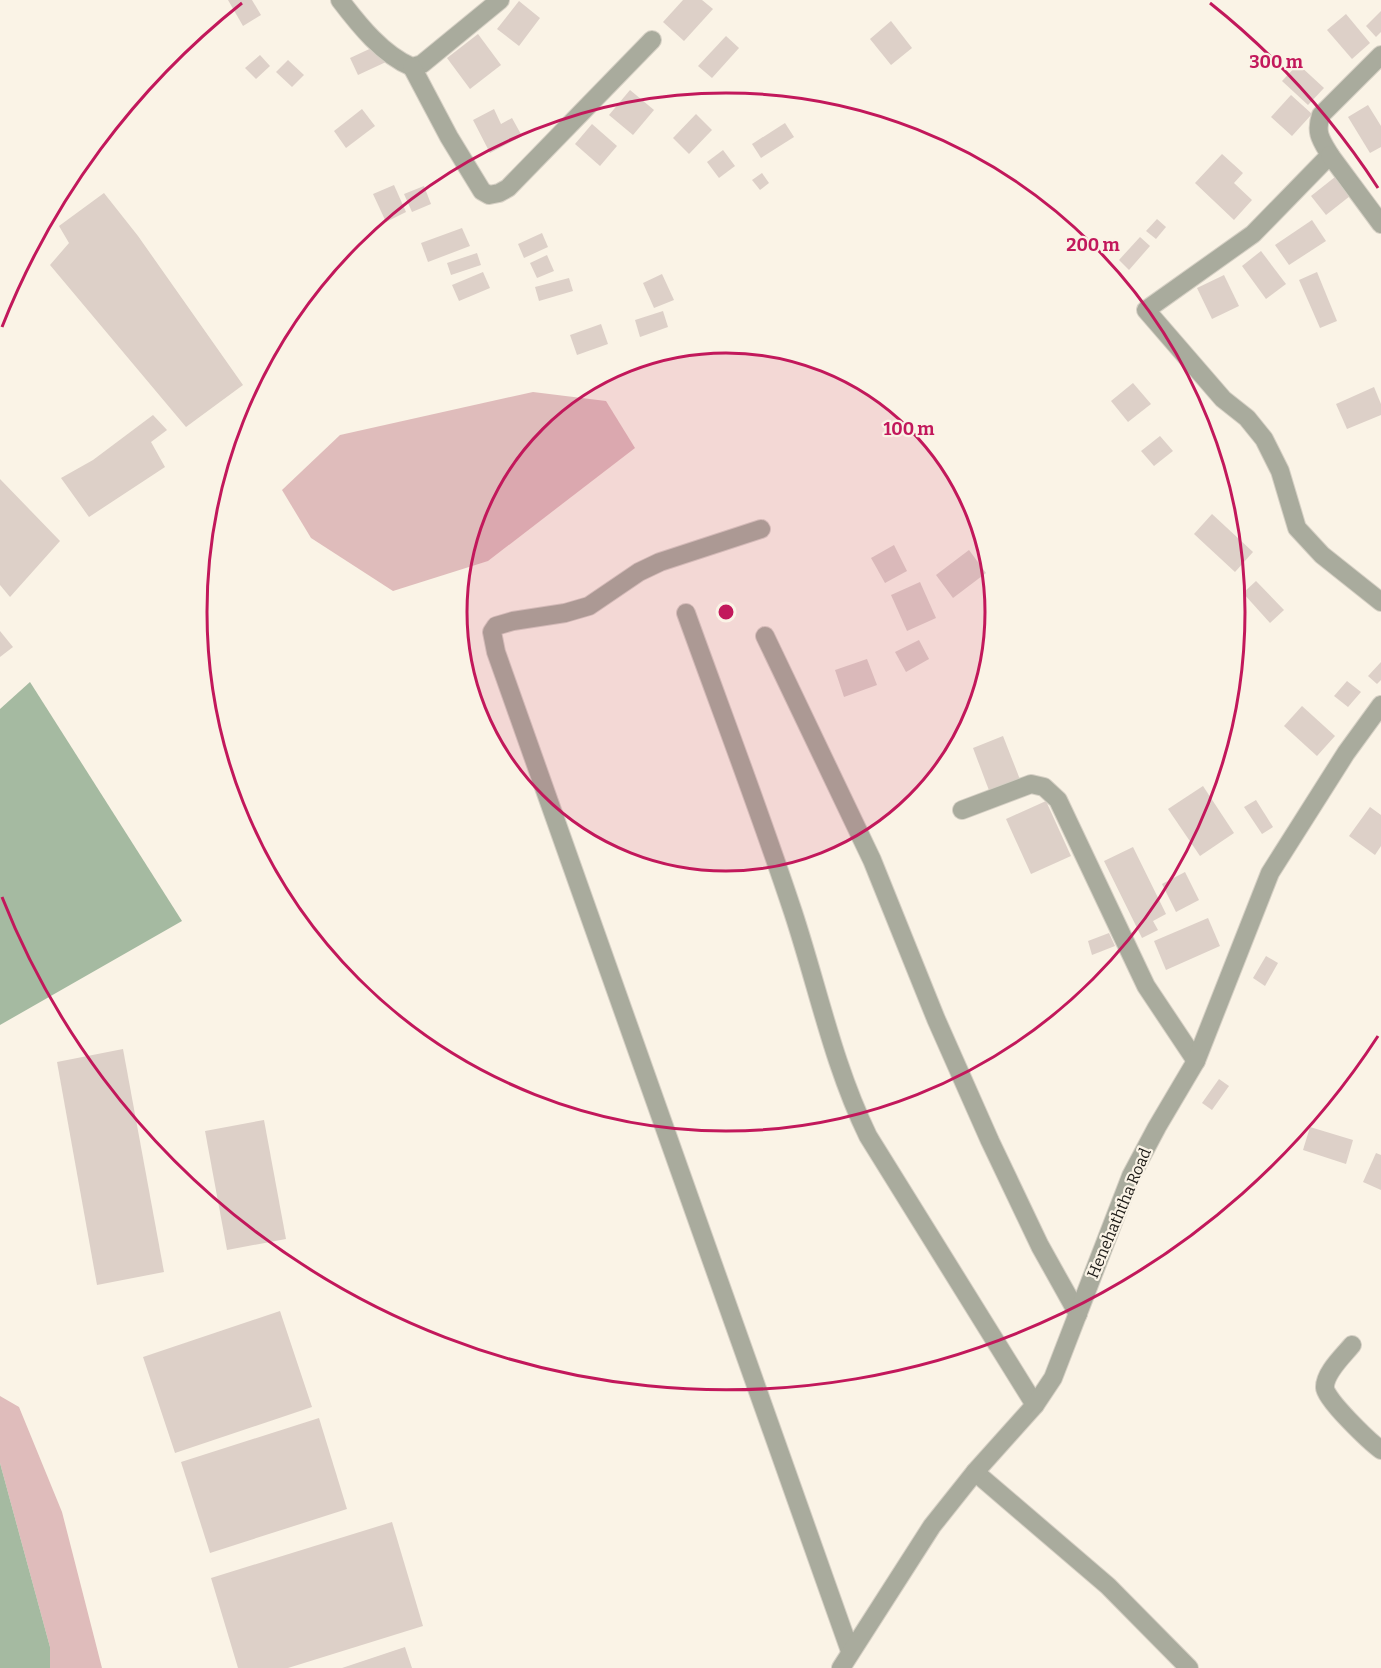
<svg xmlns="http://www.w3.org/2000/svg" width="1381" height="1668" viewBox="0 0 1381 1668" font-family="Bitter,serif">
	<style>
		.green { fill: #dfbcbb }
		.water { fill: #a5baa1 }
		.building { fill: #ddd0c8 }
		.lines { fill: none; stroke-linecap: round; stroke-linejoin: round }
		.minor-casing { stroke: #d6d0c5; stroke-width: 20 }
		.minor { stroke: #a9ab9d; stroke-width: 18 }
		.ring { fill: none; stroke: #c2185b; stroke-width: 3 }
		.labels { text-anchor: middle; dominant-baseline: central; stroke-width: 4.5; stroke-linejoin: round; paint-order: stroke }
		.street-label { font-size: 16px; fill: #1c1a16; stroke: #faf3e6 }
		.centre { fill: #c2185b; stroke: #faf3e6; stroke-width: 3 }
		.ring-label { font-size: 18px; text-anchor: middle; font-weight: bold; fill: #c2185b; stroke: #faf3e6; stroke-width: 4.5; stroke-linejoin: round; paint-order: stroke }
	</style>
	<rect width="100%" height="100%" fill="#faf3e6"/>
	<g class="green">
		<polygon points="533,392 606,401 635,448 488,561 393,591 311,538 282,490 340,435"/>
		<polygon points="0,1396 19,1407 62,1512 102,1668 50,1668 50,1647 0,1463"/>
	</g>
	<g class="water">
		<polygon points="30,682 182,921 0,1025 0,709"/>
		<polygon points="0,1463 50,1647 50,1668 0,1668"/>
	</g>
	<g class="building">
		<polygon points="228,0 252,0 261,15 243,26"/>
		<polygon points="683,0 702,0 713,9 684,41 663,22"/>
		<polygon points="519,1 540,18 519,46 497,29"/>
		<polygon points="1381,11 1381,32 1376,37 1366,26"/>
		<polygon points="1346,14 1370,43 1352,59 1327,30"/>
		<polygon points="891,21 912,48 891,65 870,39"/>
		<polygon points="478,34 501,65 470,89 447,58"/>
		<polygon points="726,36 739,48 712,78 698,66"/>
		<polygon points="378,45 386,62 358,75 350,58"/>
		<polygon points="260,55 270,66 256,79 245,68"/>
		<polygon points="288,60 304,75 292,87 276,72"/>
		<polygon points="1298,64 1324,88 1308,105 1282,81"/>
		<polygon points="630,90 654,110 633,135 609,115"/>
		<polygon points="1291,95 1312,114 1292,136 1271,117"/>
		<polygon points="1368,105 1381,126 1381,147 1370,153 1348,117"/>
		<polygon points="362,109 375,126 346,148 334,131"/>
		<polygon points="494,109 501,124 512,118 522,136 490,153 473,120"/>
		<polygon points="696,114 712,130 689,154 673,138"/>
		<polygon points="785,123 794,137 761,158 752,144"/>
		<polygon points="592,124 617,146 600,166 575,144"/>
		<polygon points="723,150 735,166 719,178 707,162"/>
		<polygon points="1222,154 1243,173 1234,183 1252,200 1234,220 1195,183"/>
		<polygon points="762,173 769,183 760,190 752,180"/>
		<polygon points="1335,177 1350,196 1326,215 1311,196"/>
		<polygon points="394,185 406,212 386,222 373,194"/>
		<polygon points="424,186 431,204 412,212 404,194"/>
		<polygon points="104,193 138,236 243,385 186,427 50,265 69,243 59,226"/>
		<polygon points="1157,219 1166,227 1156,239 1146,231"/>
		<polygon points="1312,220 1326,241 1289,265 1275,245"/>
		<polygon points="462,228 470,246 428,262 421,243"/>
		<polygon points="542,233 548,247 524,258 518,244"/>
		<polygon points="1140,237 1150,246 1129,270 1119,260"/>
		<polygon points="1261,251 1286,284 1266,299 1242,266"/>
		<polygon points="477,253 481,265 451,275 447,263"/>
		<polygon points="547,255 554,271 537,278 530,263"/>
		<polygon points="483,272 490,288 459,301 452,285"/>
		<polygon points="1317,272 1337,321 1320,328 1299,280"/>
		<polygon points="662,274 674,300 654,308 643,283"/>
		<polygon points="1224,275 1239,306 1212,319 1197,288"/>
		<polygon points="569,278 573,291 539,301 535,287"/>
		<polygon points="663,311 668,327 640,337 635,320"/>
		<polygon points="601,324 608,344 577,355 570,335"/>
		<polygon points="1133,383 1151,404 1128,422 1111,401"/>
		<polygon points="1374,387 1381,404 1381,415 1347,429 1336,404"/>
		<polygon points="153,415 167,430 151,442 165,467 89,517 61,478 93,460"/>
		<polygon points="1160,436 1173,451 1154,466 1141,451"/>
		<polygon points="0,479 60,541 10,597 0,585"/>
		<polygon points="1212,514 1253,552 1235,572 1194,534"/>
		<polygon points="894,545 907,571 885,583 871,558"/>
		<polygon points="969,550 986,573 953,598 936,575"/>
		<polygon points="1256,581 1284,610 1270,623 1243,593"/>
		<polygon points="920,582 936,618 907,631 891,595"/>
		<polygon points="0,631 13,647 0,657"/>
		<polygon points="919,640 929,659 906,672 895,652"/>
		<polygon points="867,659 877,685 844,697 835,670"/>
		<polygon points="1381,662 1381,680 1377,684 1368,676"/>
		<polygon points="1347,681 1361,692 1348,707 1334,696"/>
		<polygon points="1302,706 1335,736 1317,756 1284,726"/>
		<polygon points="1003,736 1021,782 990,793 973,748"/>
		<polygon points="1203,786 1234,833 1200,856 1168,809"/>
		<polygon points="1256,800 1273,827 1262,834 1244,807"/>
		<polygon points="1046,801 1071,856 1031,874 1006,819"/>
		<polygon points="1370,807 1381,815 1381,846 1375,855 1349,836"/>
		<polygon points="1133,847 1166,914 1153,921 1158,930 1142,938 1104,861"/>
		<polygon points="1185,872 1199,900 1176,912 1162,884"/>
		<polygon points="1208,918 1220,946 1166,970 1154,941"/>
		<polygon points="1109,933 1115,946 1092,955 1088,941"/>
		<polygon points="1266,956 1278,963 1265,986 1253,978"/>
		<polygon points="123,1049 164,1272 97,1285 57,1062"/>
		<polygon points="1219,1079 1229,1086 1212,1110 1202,1103"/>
		<polygon points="264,1120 286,1239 227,1250 205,1131"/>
		<polygon points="1310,1127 1353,1140 1346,1164 1303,1150"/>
		<polygon points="1376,1153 1381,1155 1381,1190 1363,1182"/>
		<polygon points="280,1311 312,1407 175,1453 143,1357"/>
		<polygon points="319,1418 347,1509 210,1553 181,1462"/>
		<polygon points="392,1522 423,1626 288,1668 238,1668 211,1578"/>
		<polygon points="405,1647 412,1668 342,1668"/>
	</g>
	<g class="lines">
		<g class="minor-casing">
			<g id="minor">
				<path d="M340 0C359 25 383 55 412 67L422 64 500 0"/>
				<path d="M1381 55 1321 115C1315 133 1321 140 1330 155L1253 234 1146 310 1223 399 1247 418 1264 439 1280 471 1297 528 1322 555 1381 602"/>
				<polyline points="412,67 449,137 482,191 489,195 499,193 508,188 652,40"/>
				<polyline points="1330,155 1381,224"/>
				<polyline points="761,529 660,562 639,572 589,606 565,613 513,621 496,626 492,632 496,652 850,1651"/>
				<path d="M686 613C722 713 760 812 793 912 818 988 833 1064 868 1136L1035 1405"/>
				<polyline points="765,636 872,860 936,1019 990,1141 1040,1246 1078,1314"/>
				<polyline points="962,810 1031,784 1044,787 1058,800 1146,986 1196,1061"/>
				<path d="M1352 1345C1344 1355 1324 1373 1325 1388 1325 1399 1370 1442 1381 1450"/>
				<polyline points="975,1472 1108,1586 1189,1668"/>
				<polyline points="841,1668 932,1526 975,1472 1035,1405 1053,1378 1131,1176 1157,1127 1196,1061 1270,873 1346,753 1381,705"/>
			</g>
		</g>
		<use href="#minor" class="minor"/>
	</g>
	<circle cx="726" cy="612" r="259" fill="#c2185b" fill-opacity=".12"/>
	<g class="ring">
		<circle cx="726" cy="612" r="259"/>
		<circle cx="726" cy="612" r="519"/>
		<path d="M1378 1036A778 778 0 0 1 2 897M2 327A778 778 0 0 1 242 3M1210 3A778 778 0 0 1 1378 188"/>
	</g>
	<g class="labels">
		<g class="street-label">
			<text transform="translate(1119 1213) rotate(-67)">Henehaththa Road</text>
		</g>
	</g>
	<circle cx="726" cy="612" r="9" class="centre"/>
	<g class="ring-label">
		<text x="1276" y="68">300 m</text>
		<text x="1093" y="251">200 m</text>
		<text x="909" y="435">100 m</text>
	</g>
</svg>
